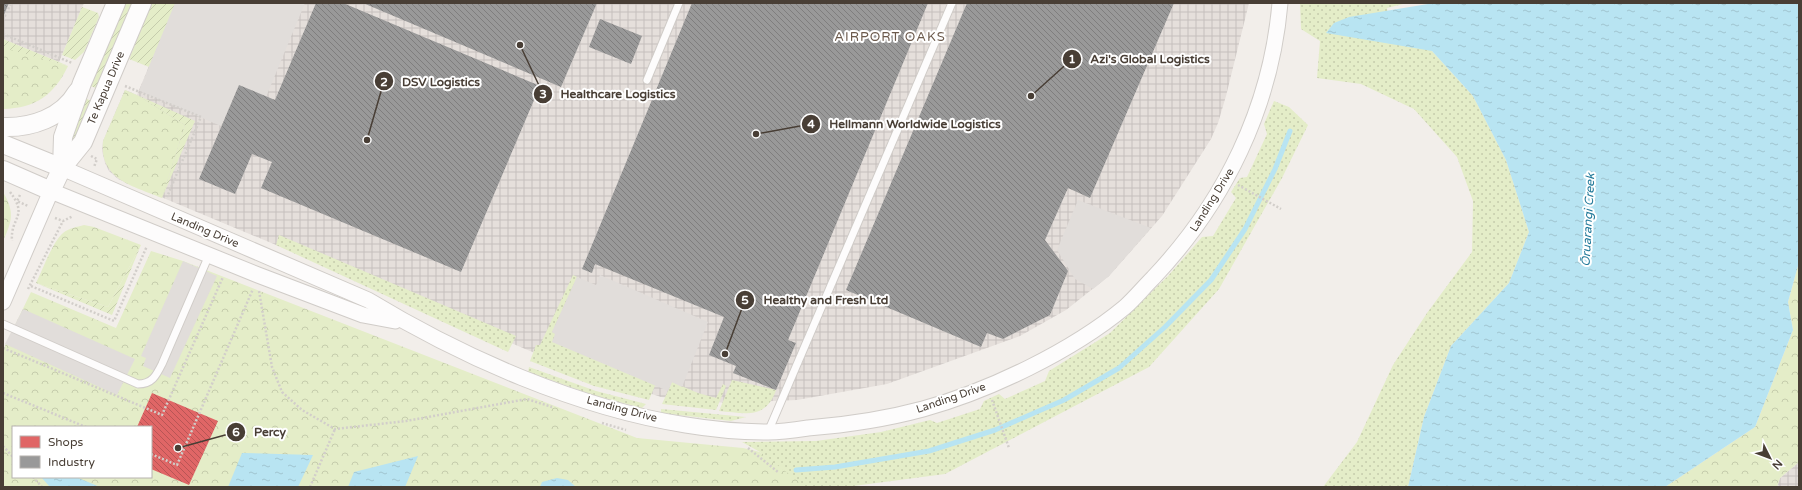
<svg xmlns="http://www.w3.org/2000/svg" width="1802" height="490" viewBox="0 0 1802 490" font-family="'Varela Round',sans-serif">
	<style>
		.industrial { fill: url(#industrial-grid) }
		.grass { fill: url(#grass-dots) }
		.forest { fill: url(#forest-crowns); fill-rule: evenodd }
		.garden { fill: url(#garden-furrows) }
		.parking { fill: #e1ddda }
		.water { fill: url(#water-ripples) }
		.shops { fill: url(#shops-back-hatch) }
		.industry { fill: url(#industry-back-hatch) }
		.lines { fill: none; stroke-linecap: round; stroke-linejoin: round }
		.stream { stroke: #b8e4f2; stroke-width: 5 }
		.service-casing { stroke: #d0ccc8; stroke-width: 9 }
		.minor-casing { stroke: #d0ccc8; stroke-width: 17 }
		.tertiary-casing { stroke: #d0ccc8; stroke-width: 20 }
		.path { stroke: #d2ceca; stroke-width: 2.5; stroke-dasharray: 2 2; stroke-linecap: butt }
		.service { stroke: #fdfcfc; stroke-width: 7 }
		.minor { stroke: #fdfcfc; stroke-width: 15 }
		.tertiary { stroke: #fdfcfc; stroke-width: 18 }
		.labels { text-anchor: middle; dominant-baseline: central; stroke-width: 4; stroke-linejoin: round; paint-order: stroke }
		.street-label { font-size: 11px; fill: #483e35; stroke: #fff }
		.water-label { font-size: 12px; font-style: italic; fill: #227a9a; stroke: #fff }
		.quarter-label { font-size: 13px; letter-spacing: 1px; fill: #6c5a4c; stroke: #fff }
		.leader { fill: none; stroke: #483e35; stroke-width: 1.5 }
		.callout-dot { fill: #483e35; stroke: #fff; stroke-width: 1.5 }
		.mark-label { font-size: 12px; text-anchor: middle; font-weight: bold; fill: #fff }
		.callout-label { font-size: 12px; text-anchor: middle; font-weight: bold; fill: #483e35; stroke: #fff; stroke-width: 4; stroke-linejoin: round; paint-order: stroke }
	</style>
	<defs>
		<pattern id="industrial-grid" width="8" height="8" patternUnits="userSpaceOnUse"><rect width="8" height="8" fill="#e5dfdb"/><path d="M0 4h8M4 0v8" fill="none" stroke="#c6c0bd"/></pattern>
		<pattern id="grass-dots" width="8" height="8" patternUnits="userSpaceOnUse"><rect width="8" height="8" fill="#e4edc8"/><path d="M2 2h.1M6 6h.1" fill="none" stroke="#c5ccac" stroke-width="1.8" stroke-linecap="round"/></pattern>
		<pattern id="forest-crowns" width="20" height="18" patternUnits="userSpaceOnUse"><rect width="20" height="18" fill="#e4edc8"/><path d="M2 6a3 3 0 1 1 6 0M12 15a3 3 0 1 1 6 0" fill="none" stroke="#c5ccac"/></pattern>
		<pattern id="garden-furrows" width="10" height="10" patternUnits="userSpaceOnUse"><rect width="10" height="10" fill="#e4edc8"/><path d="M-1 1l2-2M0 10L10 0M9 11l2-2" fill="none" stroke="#c5ccac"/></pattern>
		<pattern id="water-ripples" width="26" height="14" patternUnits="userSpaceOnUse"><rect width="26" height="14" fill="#b8e4f2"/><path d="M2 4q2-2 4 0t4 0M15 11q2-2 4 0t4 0" fill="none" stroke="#a0c5d0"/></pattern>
		<pattern id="shops-back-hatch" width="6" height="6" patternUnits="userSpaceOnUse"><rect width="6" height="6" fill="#e06666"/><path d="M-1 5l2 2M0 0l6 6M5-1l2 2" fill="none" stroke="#b85555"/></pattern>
		<pattern id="industry-back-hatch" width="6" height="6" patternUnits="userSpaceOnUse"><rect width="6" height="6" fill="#999"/><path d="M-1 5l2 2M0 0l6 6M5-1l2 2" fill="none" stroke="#7f7e7e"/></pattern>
	</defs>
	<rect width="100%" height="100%" fill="#f2eeea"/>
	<g class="industrial">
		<polygon points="3,3 84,3 59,62 3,39"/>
		<polygon points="175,3 1249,3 1226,96 1218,123 1211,139 1162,216 1109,276 1066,310 1020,336 887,384 797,400 726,403 661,397 561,364 118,179 109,171 105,163 102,151 103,141 125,90 137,95"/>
		<polygon points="1799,462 1799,487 1777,487 1780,478"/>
	</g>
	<g class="grass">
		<polygon points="1300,3 1407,3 1387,8 1388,16 1432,51 1473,96 1506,160 1529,232 1509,283 1451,346 1424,417 1408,487 1323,487 1357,442 1393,365 1427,313 1472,252 1473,201 1457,157 1414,109 1361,84 1317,78 1320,41 1301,29"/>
		<polygon points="1274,101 1289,107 1308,125 1282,178 1219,289 1149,367 945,474 846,487 447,487 637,438 781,470 760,452 742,442 816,441 881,432 930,420 937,423 980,409 984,401 999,394 1005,399 1045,381 1049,371 1110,333 1168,276 1202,237 1213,236 1236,198 1231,192 1240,178 1247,177 1267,134 1264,124"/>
		<polygon points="279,235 516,336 508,352 276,245"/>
		<polygon points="573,275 577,277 552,332 659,376 649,400 594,386 530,361 536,345 540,345"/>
		<polygon points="529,367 596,391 646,404 642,408 596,396 528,372"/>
		<path d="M732 380 776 390C766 420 744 413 719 411Z"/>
		<polygon points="672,382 698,393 716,398 723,384 726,386 716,410 662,404"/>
		<polygon points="661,409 746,417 731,421 661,413"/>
	</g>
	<g class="forest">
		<path d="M4 47 68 66C54 95 36 108 3 109Z"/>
		<path d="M125 90 137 95 185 125 162 198C134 186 99 180 103 141Z"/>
		<path d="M3 192C15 212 12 221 3 241Z"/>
		<path d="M84 225 94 227 141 245 108 307 36 283C43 269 52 243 63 233 69 228 77 227 84 225Z"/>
		<path d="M151 251 183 261 637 438 743 448 760 452 805 486 813 487H3V350L31 292 116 328ZM13 427H151V477H13Z"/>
		<polygon points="1799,262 1799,462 1780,478 1777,487 1665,487 1755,427 1793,330 1788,302"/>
	</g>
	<g class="garden">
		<polygon points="125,3 132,3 96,88 90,86"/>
		<polygon points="152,3 176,3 149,67 129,59"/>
		<polygon points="82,7 98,13 99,17 84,52 75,60 62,55"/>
		<polygon points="3,39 59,62 68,66 4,48 3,49"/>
		<polygon points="137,95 195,121 162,198 185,125"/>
		<polygon points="85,98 91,101 72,143 69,142"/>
		<polygon points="141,245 112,315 36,283 108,307"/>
	</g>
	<g class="parking">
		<polygon points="175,3 305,3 266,97 239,85 221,126 139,91"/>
		<polygon points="1078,200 1151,228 1109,276 1093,289 1075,279 1057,250"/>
		<polygon points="183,261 217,276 170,378 143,366 146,358 141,356"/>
		<polygon points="600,275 708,322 682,387 672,382 668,391 552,342 555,334 552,332 577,277 596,285"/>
		<polygon points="23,309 135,359 117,395 5,344"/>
	</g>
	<g class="water">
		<polygon points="1434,3 1799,3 1799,262 1788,302 1793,330 1755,427 1665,487 1408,487 1424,417 1451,346 1509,283 1529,232 1506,160 1473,96 1432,51 1326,33 1334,23 1349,17"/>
		<polygon points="242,453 243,453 313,455 298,487 228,487"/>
		<polygon points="418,456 405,487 348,487 354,472"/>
		<polygon points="41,477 76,477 100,487 50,487"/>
		<polygon points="557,478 568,480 576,487 540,487 542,482"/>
	</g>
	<polygon class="shops" points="152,393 218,421 189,485 151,469 151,427 137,427"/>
	<g class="industry">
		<polygon points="3,3 9,3 3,17"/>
		<polygon points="316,3 343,3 540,86 461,272 261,188 272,162 252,154 235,194 199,179 239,85 275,100"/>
		<polygon points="363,3 597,3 561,87"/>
		<polygon points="692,3 928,3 788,340 796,343 776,390 733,373 736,366 709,355 724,317 595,264 592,273 582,269"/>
		<polygon points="967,3 1174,3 1090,198 1068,188 1045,240 1068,271 1050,315 1003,339 987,333 981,347 846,290"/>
		<polygon points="600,19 642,36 631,64 589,47"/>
	</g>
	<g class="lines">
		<polyline class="stream" points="796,470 835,467 929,451 995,430 1064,400 1119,368 1165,327 1211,280 1245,229 1275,169 1290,131"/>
		<g class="service-casing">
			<g id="service">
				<polyline points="647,80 679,3"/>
				<path d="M3 324 138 384C152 384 156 376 162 364L209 255"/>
				<polyline points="768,432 952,3"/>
			</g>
		</g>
		<g class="minor-casing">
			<g id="minor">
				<path d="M62 168 368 300C462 357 577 408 686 425 710 429 743 432 768 432 781 432 795 430 808 428 846 425 886 419 923 409 989 391 1072 351 1125 307 1135 298 1144 287 1153 278 1225 202 1271 107 1280 3"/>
				<polyline points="3,302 51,191 258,275 363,315 395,321"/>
			</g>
		</g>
		<g class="tertiary-casing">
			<g id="tertiary">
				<path d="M3 127C31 128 62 118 77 92"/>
				<polyline points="3,144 62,168"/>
				<polyline points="62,168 63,137 82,83 116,3"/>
				<polyline points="3,170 51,191 62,168 83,142 142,3"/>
			</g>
		</g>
		<g class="path">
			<polyline points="3,20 11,3"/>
			<polyline points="3,34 72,63"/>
			<polyline points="125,86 201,117 167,197"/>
			<polyline points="91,156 97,159 94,167"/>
			<polyline points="1238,185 1281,209"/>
			<path d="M10 192C29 217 10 217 12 241"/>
			<polyline points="20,195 17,201 28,206"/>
			<polyline points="55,218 63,221 73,216"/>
			<polyline points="31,286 114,321 147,246"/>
			<polyline points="28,289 63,221"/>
			<polyline points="259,291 272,367 282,392 302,410 335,429 406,421 527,399 552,407"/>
			<polyline points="3,348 162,415 223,277"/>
			<polyline points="3,393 86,427"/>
			<polyline points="992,400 1009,448"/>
			<polyline points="602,423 626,430"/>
			<polyline points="3,446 13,457"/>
			<polyline points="748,448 778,472"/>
			<polyline points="151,454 177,465 253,289"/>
			<polyline points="33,477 42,487"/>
			<polyline points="310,487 335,429"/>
		</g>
		<use href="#service" class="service"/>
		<use href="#minor" class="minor"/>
		<use href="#tertiary" class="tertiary"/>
	</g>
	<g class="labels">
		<g class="street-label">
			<text transform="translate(106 88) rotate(-67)">Te Kapua Drive</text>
			<text transform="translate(1212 200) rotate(-58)">Landing Drive</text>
			<text transform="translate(205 230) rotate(23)">Landing Drive</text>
			<text transform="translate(951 398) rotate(-19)">Landing Drive</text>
			<text transform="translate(622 409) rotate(15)">Landing Drive</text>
		</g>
		<g class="water-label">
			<text transform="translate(1588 220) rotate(-87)">Ōruarangi Creek</text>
		</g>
		<g class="quarter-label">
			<text x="890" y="37">AIRPORT OAKS</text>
		</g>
	</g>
	<path class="leader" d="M1031 96L1072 59M367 140L384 81M520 45L543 94M756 134L811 124M725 354L745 300M178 448L236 432"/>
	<g class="callout-dot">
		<circle cx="1031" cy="96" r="4"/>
		<circle cx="367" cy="140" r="4"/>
		<circle cx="520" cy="45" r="4"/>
		<circle cx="756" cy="134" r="4"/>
		<circle cx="725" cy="354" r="4"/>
		<circle cx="178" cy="448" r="4"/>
		<circle cx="1072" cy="59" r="10"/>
		<circle cx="384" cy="81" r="10"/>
		<circle cx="543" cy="94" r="10"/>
		<circle cx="811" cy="124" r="10"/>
		<circle cx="745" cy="300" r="10"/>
		<circle cx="236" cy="432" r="10"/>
	</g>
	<g class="mark-label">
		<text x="1072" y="63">1</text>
		<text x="384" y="86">2</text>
		<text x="543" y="98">3</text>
		<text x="811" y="128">4</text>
		<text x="745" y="304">5</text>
		<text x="236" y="436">6</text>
	</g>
	<g class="callout-label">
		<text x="1150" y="63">Azi's Global Logistics</text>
		<text x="441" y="86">DSV Logistics</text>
		<text x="618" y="98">Healthcare Logistics</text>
		<text x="915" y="128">Hellmann Worldwide Logistics</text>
		<text x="826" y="304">Healthy and Fresh Ltd</text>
		<text x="270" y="436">Percy</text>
	</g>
	<rect width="1802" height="490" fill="none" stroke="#483e35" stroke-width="8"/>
	<rect x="12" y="426" width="140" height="52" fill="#ffffff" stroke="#b6b2ae"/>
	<rect x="20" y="436" width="20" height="12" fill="#e06666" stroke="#b6b2ae"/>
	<text x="48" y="446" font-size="12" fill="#483e35">Shops</text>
	<rect x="20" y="456" width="20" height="12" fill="#999999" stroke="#b6b2ae"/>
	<text x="48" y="466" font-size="12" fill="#483e35">Industry</text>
	<g transform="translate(1770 458) rotate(132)" stroke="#ffffff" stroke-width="3" paint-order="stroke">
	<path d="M0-3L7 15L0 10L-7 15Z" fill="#483e35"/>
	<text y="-6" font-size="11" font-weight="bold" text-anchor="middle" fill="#483e35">N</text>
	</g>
</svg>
